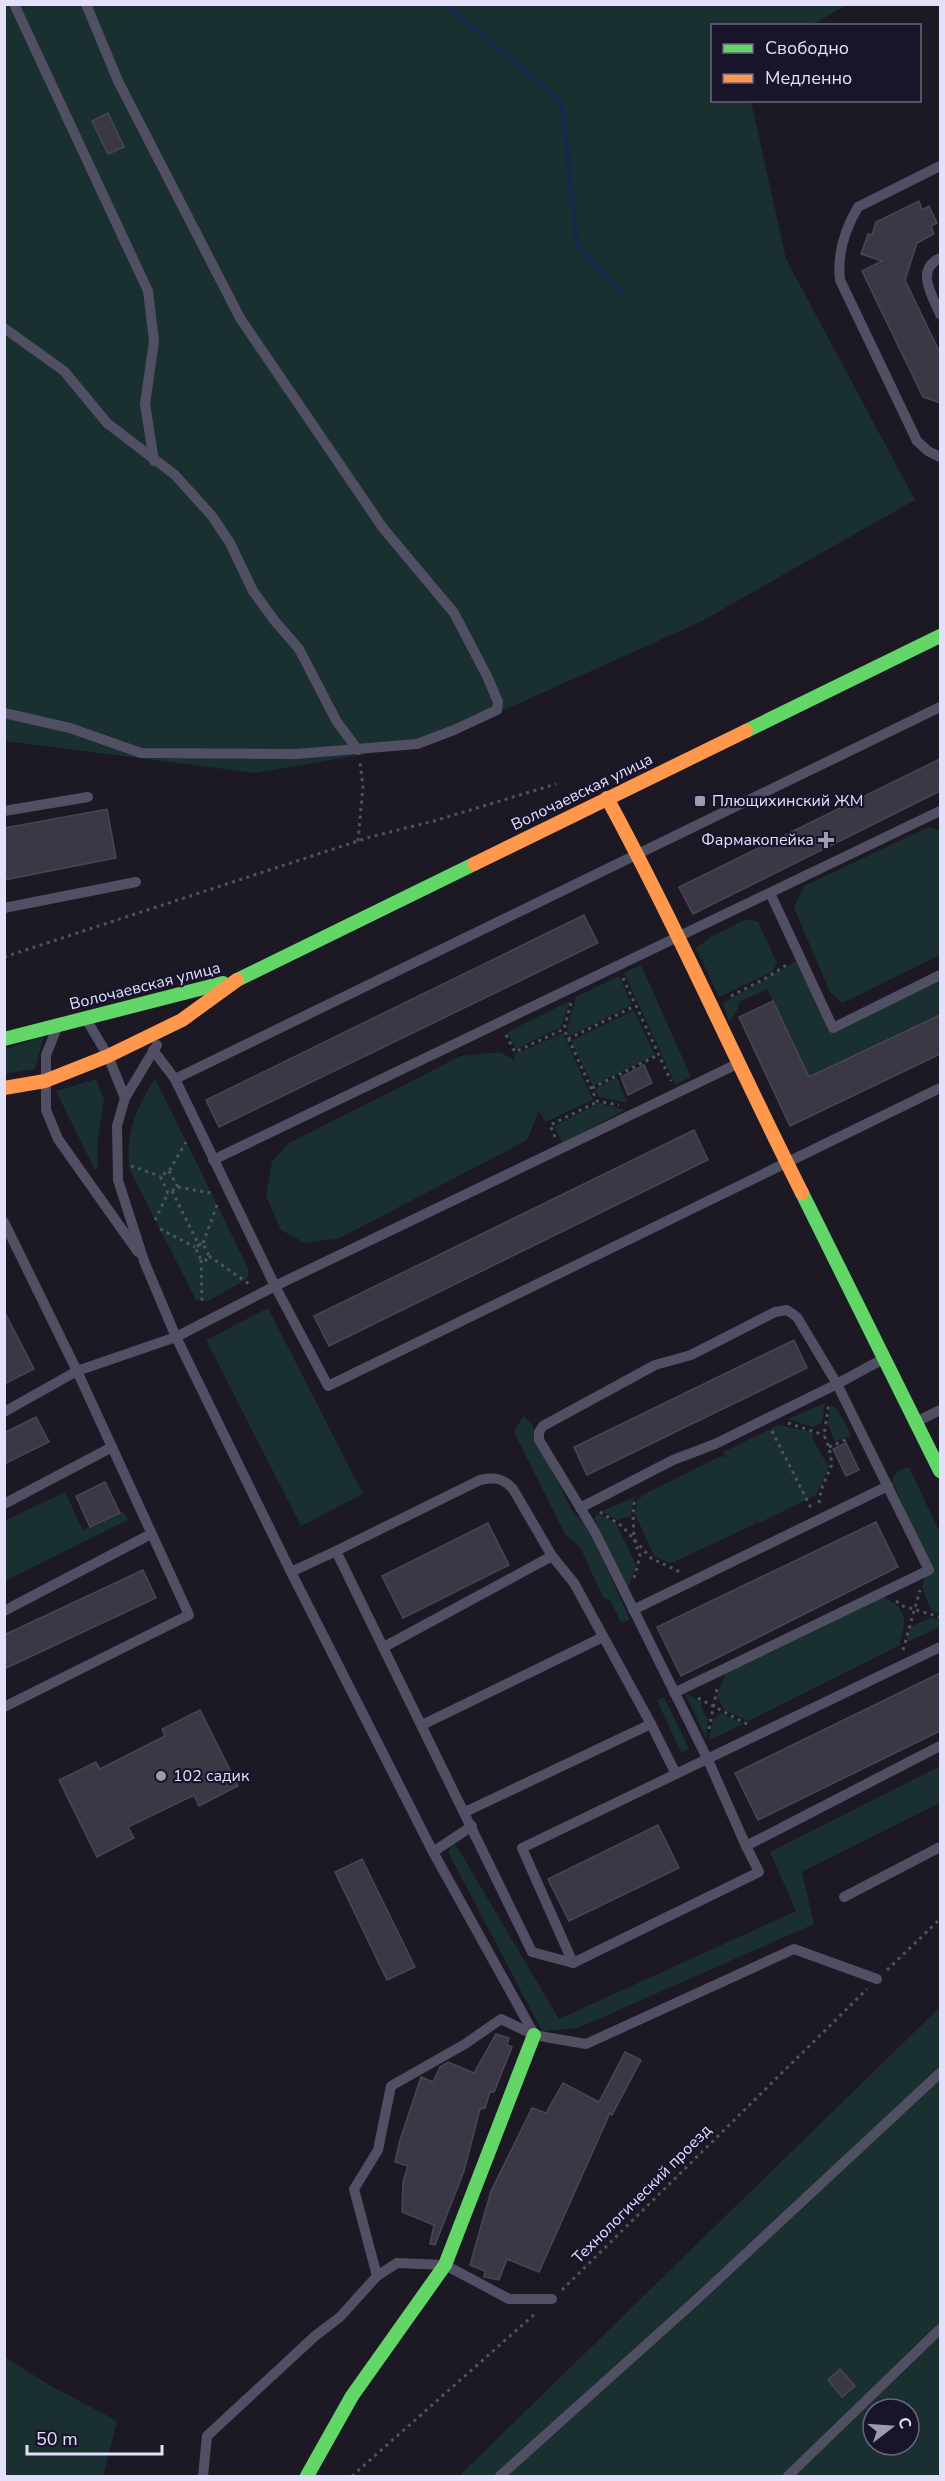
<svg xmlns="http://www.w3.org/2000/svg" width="945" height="2481" viewBox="0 0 945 2481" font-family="'Nunito Sans',sans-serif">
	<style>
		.green { fill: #192f30; fill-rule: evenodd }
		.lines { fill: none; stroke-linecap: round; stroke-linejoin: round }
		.stream { stroke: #162949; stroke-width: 5 }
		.building { fill: #3b3846; stroke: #494557; stroke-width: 1.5 }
		.path { stroke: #4b5561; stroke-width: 3; stroke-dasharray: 3 4.5; stroke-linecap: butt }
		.lane { stroke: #514f64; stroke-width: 10 }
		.fast { stroke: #63d668; stroke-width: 14 }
		.slow { stroke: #ff974d; stroke-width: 14 }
		.poi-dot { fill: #9d9ab1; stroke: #18142a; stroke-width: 2 }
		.labels { text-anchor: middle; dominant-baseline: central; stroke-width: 4.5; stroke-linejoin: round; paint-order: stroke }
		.street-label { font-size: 16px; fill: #e3e0fc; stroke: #18142a }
		.poi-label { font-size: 16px; fill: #e3e0fc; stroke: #18142a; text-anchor: start }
	</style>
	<rect width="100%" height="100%" fill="#1c1925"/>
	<g class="green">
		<polygon points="4,5 846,5 812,25 712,26 712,100 751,101 786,259 915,500 700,622 433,742 256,773 5,741"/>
		<polygon points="929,827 940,831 940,955 842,1003 830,992 794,908 804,886"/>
		<polygon points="746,919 758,922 777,963 772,972 719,997 696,948 711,937"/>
		<polygon points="800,959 833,1027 940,976 940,1015 809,1077 767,989 739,1002 737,1011 729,1022 723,1003"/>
		<polygon points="641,965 691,1077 675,1084 624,973"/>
		<polygon points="619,976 632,1005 569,1036 567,1028 576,997"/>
		<polygon points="570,1001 561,1027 516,1049 507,1032"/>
		<polygon points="634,1010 655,1055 593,1086 571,1041"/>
		<polygon points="563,1033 593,1100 545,1122 539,1111 527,1140 340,1238 305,1243 281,1230 266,1196 272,1162 289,1143 461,1056 500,1052 516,1061 513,1055"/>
		<polygon points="44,1036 35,1069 5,1074 5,1049"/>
		<polygon points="617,1077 627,1103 599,1097 595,1089"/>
		<path d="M155 1078 249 1270 247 1279 208 1301 196 1300 129 1168C126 1131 136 1109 155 1078Z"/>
		<polygon points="96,1079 104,1100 97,1146 98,1167 95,1170 56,1091"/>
		<polygon points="599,1103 625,1110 562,1143 554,1126"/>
		<polygon points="268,1308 363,1494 301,1526 206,1340"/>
		<polygon points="825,1403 822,1422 813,1427 788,1419"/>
		<polygon points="831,1405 838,1410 851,1435 835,1442 828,1423"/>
		<polygon points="523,1416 531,1423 571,1509 589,1529 630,1620 621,1622 610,1601 603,1597 580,1547 565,1534 514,1432"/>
		<polygon points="779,1425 812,1432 813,1440 829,1467 816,1495 759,1523 756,1519 757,1523 674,1562 671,1562 672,1564 654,1556 635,1514 638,1496 640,1499 642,1495 721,1456 723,1458 725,1456 723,1452"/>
		<polygon points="909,1467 940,1533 940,1614 931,1611 922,1587 928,1564 893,1482 893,1477 899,1470"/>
		<polygon points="65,1492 83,1530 123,1511 128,1520 5,1581 4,1521"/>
		<polygon points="634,1498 631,1516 617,1520 602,1511"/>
		<polygon points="598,1514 616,1523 636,1565 629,1586 627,1587 594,1518"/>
		<path d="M882 1595C909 1613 906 1615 900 1645L748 1721 724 1710 717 1696 726 1672Z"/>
		<polygon points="930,1618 940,1619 940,1627 907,1642 910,1627"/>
		<polygon points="685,1693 702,1702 701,1707 708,1719 706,1738"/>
		<polygon points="664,1697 689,1749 681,1753 657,1700"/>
		<polygon points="721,1713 743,1724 709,1740 713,1719"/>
		<polygon points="940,1766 940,1803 802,1872 814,1924 578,2028 542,2031 448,1852 454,1844 459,1850 559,2019 796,1911 770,1852"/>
		<path d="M940 2007V2476H459ZM873 2409H909V2445H873Z"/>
		<polygon points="5,2357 51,2386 117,2421 103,2476 5,2476"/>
	</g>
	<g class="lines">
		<polyline class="stream" points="445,4 562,102 577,245 622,293"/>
	</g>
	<g class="building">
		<polygon points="108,113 124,147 108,154 92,121"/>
		<polygon points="919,201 922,210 929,206 937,223 931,226 934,234 917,243 905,280 940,353 940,403 923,397 862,271 882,261 861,254 868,234 872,235 876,222"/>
		<polygon points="940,759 940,791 693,914 679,887"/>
		<polygon points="107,809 116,858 4,880 4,828"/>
		<polygon points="584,915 598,943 219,1127 206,1100"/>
		<polygon points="773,1001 809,1077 940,1015 940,1054 790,1126 739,1017"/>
		<polygon points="644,1065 652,1083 628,1095 621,1077"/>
		<polygon points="694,1130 708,1160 329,1346 314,1316"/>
		<polygon points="4,1311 34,1369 4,1384"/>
		<polygon points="794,1340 807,1368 587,1475 574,1447"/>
		<polygon points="36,1417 49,1442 4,1464 4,1433"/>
		<polygon points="846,1443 859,1470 846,1476 833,1449"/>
		<polygon points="105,1482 120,1513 90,1527 76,1496"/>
		<polygon points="876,1522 898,1567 681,1676 657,1627"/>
		<polygon points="488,1523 509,1565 403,1618 382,1576"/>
		<polygon points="143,1570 156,1598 4,1669 4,1635"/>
		<polygon points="940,1673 940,1731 758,1820 735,1773"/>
		<polygon points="200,1710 238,1786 199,1806 194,1795 128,1827 134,1838 97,1857 59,1780 96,1762 100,1769 165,1736 162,1729"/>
		<polygon points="658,1825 679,1868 569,1921 548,1879"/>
		<polygon points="362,1859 415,1967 387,1980 335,1872"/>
		<polygon points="496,2034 509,2038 507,2045 512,2047 494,2092 490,2092 485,2108 480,2109 464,2171 435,2245 430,2244 434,2225 402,2212 403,2182 408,2166 395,2162 400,2140 421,2077 433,2082 440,2067 448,2062 474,2073"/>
		<polygon points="625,2052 641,2060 612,2115 610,2113 539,2272 507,2259 499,2280 484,2277 485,2271 470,2265 491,2191 532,2108 546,2113 563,2083 599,2102"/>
		<polygon points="840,2369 855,2386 842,2397 828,2380"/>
	</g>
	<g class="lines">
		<g class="path">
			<polyline points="358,841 363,787 360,762"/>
			<polyline points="4,957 370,837 434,821 556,784"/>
			<polyline points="623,978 671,1081"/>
			<polyline points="731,996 766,978 788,964"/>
			<polyline points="571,1003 564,1029 597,1101 619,1105"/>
			<polyline points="506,1035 515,1052 564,1029"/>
			<polyline points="568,1039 635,1006"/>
			<polyline points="592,1088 658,1055"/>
			<polyline points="555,1137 550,1125 599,1101"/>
			<polyline points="131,1166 160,1176"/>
			<polyline points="169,1171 178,1187 168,1193 160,1176 169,1171 186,1142"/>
			<polyline points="178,1187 211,1193"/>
			<polyline points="172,1191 199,1245 195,1247 201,1260 206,1260 209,1256 203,1243 199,1245"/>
			<polyline points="155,1220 168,1193"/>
			<polyline points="160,1229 195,1247"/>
			<polyline points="203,1243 217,1205"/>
			<polyline points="209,1256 249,1284"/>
			<polyline points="201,1260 202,1301"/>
			<polyline points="788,1423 824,1435"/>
			<polyline points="772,1431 811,1508"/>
			<polyline points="829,1447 850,1438"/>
			<polyline points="819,1503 821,1490 832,1464 829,1447 824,1435 829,1403"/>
			<polyline points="600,1512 622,1526 651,1558 680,1572"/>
			<polyline points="634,1578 640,1556 634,1539 633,1514 635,1497"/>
			<polyline points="896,1601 903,1606 940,1617"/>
			<polyline points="903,1650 920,1590"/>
			<polyline points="698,1698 747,1724"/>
			<polyline points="709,1729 717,1689"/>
			<polyline points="887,1970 940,1919"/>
			<polyline points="562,2290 867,1989"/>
			<polyline points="352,2476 537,2312"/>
		</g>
		<g class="lane">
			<polyline points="14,4 148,291 154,341 145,404 154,461"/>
			<path d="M940 166 858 207C845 229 837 254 840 280L917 441 928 451 940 457"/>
			<path d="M940 258C915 270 932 295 940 314"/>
			<polyline points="4,328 64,371 107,423 175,475 212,516 230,543 253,591 274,620 299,649 337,722 358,750"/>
			<polyline points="4,713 70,728 141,753 296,754 417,744 454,730 497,710 498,702 487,676 454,613 383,528 240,318 118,81 86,4"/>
			<polyline points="4,811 88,797"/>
			<polyline points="770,893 833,1028 940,975"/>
			<polyline points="4,908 136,882"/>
			<polyline points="86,1019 108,1056 125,1098 117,1126 118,1180 144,1261 176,1337 291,1572 433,1852 534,2034"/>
			<polyline points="56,1030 46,1055 46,1110 58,1139 138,1252"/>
			<polyline points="153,1050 175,1079 275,1286 737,1064"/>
			<polyline points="175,1079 940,707"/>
			<polyline points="125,1098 157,1045"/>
			<polyline points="213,1160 940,811"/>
			<polyline points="4,1222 77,1371 176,1337 275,1286 328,1386 940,1088"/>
			<polyline points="4,1412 77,1371 112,1447 4,1504"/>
			<polyline points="916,1422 940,1410"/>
			<polyline points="580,1508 673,1460 715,1444 837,1384 883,1359"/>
			<path d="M336 1551 480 1480C495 1477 503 1478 513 1489L552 1556 574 1583 651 1724 676 1774"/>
			<polyline points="291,1572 336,1551 532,1952 573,1963"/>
			<polyline points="633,1610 888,1486"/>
			<polyline points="4,1611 151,1534"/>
			<polyline points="384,1647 552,1556"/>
			<polyline points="674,1693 929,1570 837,1384 797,1317 787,1310 775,1312 691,1355 655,1365 543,1426 539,1432 539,1440 595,1532 708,1760 746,1846 940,1746"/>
			<polyline points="4,1707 189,1615 112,1447"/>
			<polyline points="422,1725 603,1637"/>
			<polyline points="465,1812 651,1724"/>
			<polyline points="746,1846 759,1872 573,1963 522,1848 940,1647"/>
			<polyline points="433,1852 472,1826"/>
			<polyline points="844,1897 940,1847"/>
			<polyline points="377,2276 354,2189 378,2150 391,2086 465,2044 501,2019 534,2035 586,2044 794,1949 877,1979"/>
			<polyline points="203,2476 207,2436 315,2336 340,2317 377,2276 397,2263 445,2265 509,2299 552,2299"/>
			<polyline points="500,2476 695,2301 940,2073"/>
			<polyline points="788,2476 940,2329"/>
		</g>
		<g class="fast">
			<polyline points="746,731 940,636"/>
			<polyline points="237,980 474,864"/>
			<polyline points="4,1039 223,983"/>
			<polyline points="802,1193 940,1471"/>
			<polyline points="307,2476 352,2396 445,2265 534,2035"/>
		</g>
		<g class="slow">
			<path d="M607 798C677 927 736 1062 802 1193"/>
			<polyline points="474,864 746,731"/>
			<polyline points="4,1088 45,1081 108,1056 182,1020 237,980"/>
		</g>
	</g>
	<g class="poi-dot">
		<rect x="694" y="795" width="12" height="12" rx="3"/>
		<path d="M823 831h6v6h6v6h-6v6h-6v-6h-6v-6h6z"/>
		<circle cx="161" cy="1776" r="6"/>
	</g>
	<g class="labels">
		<g class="street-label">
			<text transform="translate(582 792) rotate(-26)">Волочаевская улица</text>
			<text transform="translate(145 986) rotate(-14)">Волочаевская улица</text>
			<text transform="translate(642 2194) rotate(-45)">Технологический проезд</text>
		</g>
		<g class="poi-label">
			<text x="712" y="801">Плющихинский ЖМ</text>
			<text x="814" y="840" text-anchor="end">Фармакопейка</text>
			<text x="173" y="1776">102 садик</text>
		</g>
	</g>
	<rect width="945" height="2481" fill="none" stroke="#e3e0fc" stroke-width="12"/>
	<rect x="711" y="24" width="210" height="78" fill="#18142a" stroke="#69667e" stroke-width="1.5"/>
	<rect x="723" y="44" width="30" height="9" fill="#63d668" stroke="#69667e" stroke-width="1.5"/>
	<text x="765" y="54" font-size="18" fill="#e3e0fc">Свободно</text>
	<rect x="723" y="74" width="30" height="9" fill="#ff974d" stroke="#69667e" stroke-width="1.5"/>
	<text x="765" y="84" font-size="18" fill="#e3e0fc">Медленно</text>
	<g transform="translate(891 2427) rotate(73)"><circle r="28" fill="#18142a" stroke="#69667e" stroke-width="1.5"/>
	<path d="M0-4.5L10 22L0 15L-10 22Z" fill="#9d9ab1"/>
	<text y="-9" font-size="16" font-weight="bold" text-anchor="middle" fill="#e3e0fc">С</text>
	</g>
	<path d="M27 2445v9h135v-9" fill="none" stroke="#e3e0fc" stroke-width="3"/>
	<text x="36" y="2445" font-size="18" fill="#e3e0fc" stroke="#18142a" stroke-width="4.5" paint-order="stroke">50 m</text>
</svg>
